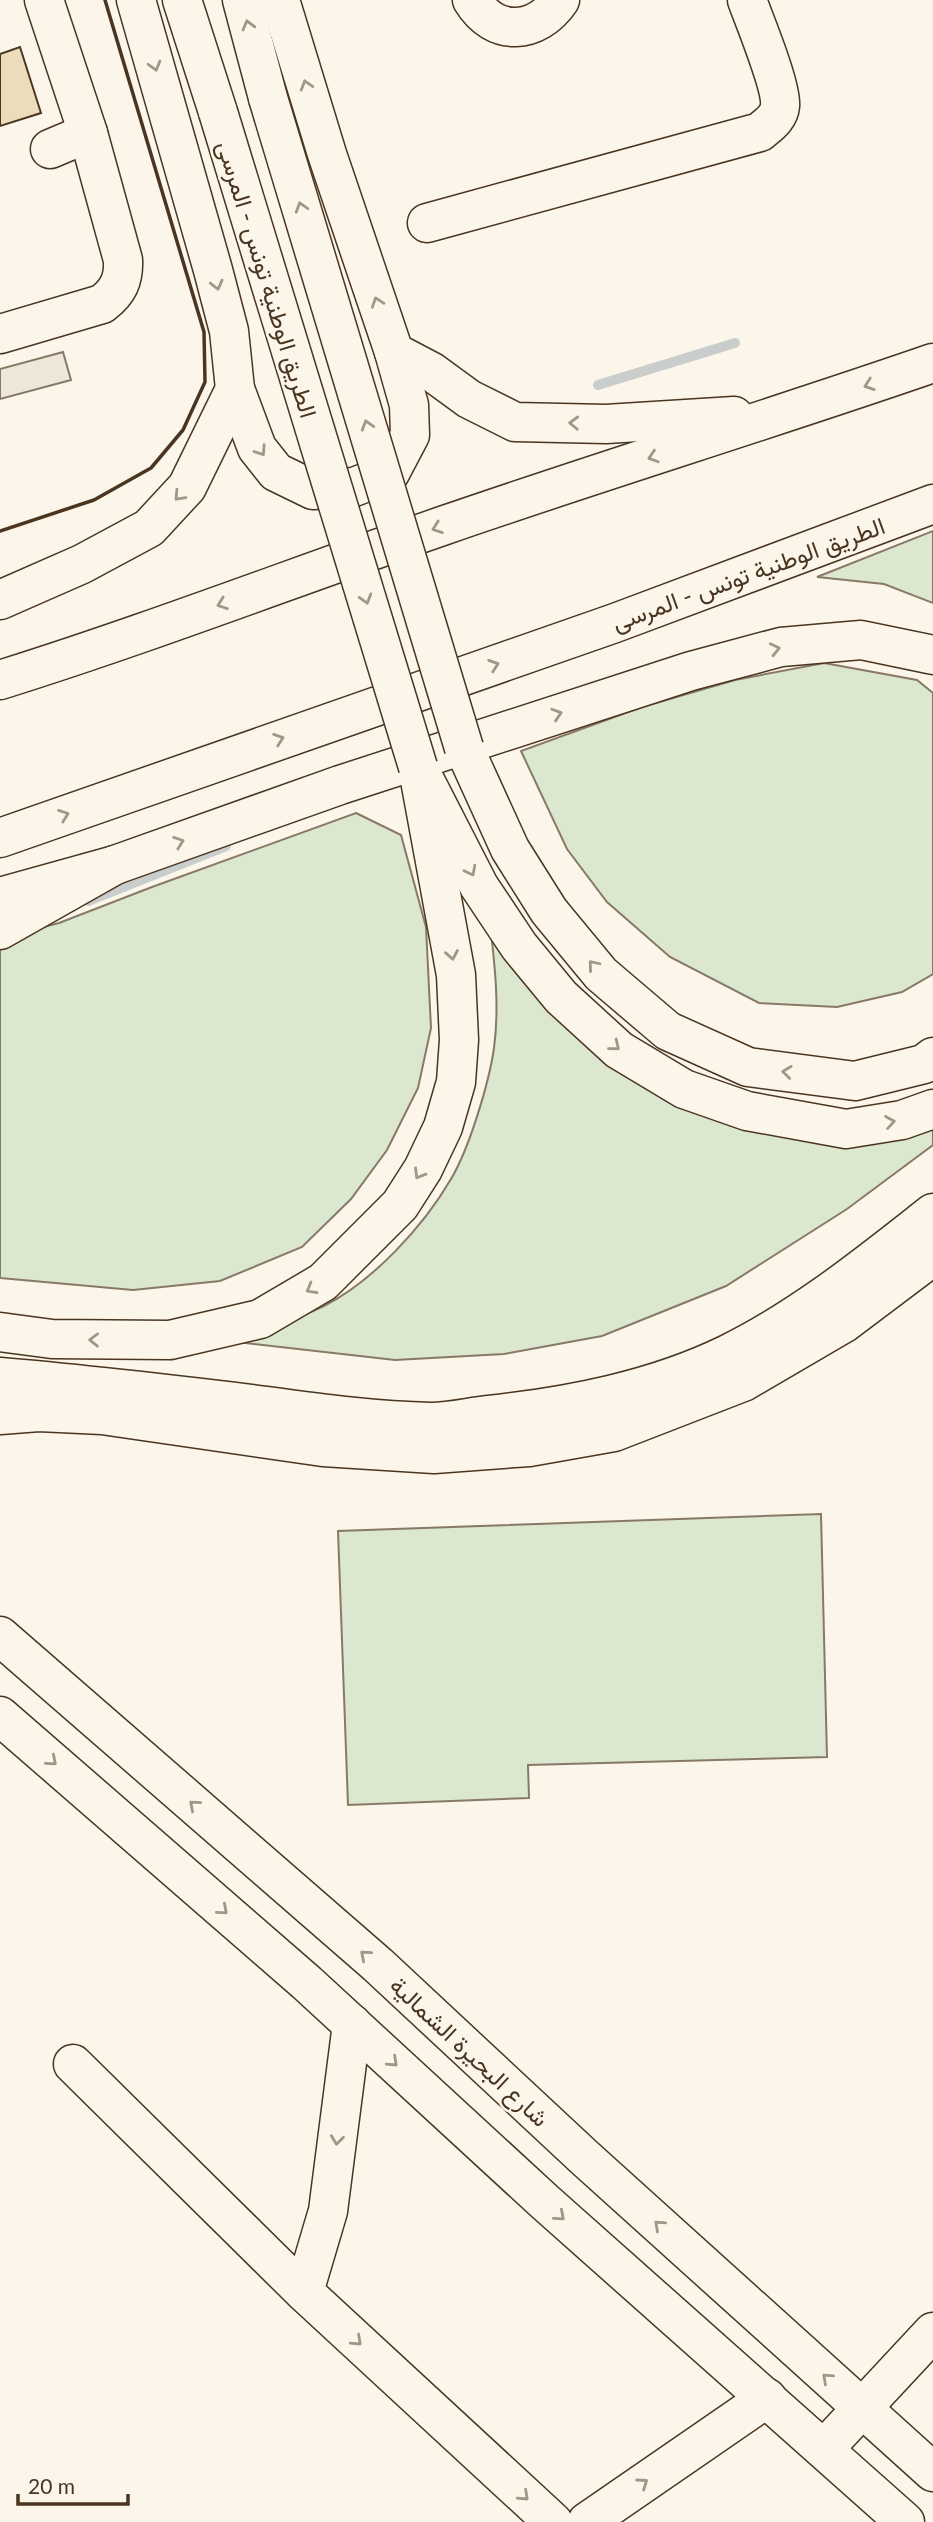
<svg xmlns="http://www.w3.org/2000/svg" width="933" height="2522" viewBox="0 0 933 2522" font-family="Lato,Vazirmatn,sans-serif">
	<style>
		.green { fill: #dce7d0; stroke: #887966; stroke-width: 2 }
		.parking { fill: #ede7d9; stroke: #887966; stroke-width: 2 }
		.lines { fill: none; stroke-linecap: round; stroke-linejoin: round }
		.stream { stroke: #c9cecd; stroke-width: 10 }
		.building { fill: #ecdcbc; stroke: #4a3520; stroke-width: 2 }
		.minor-casing { stroke: #4a3520; stroke-width: 41 }
		.major-casing { stroke: #4a3520; stroke-width: 41 }
		.highway-casing { stroke: #4a3520; stroke-width: 41 }
		.minor { stroke: #fbf6e9; stroke-width: 38 }
		.major { stroke: #fbf6e9; stroke-width: 38 }
		.highway { stroke: #fbf6e9; stroke-width: 38 }
		.major-bridge-casing { stroke: #4a3520; stroke-width: 41; stroke-linecap: butt }
		.major-bridge { stroke: #fbf6e9; stroke-width: 38 }
		.wall { stroke: #4a3520; stroke-width: 3.5 }
		.oneway { stroke: #a29684 }
		.labels { text-anchor: middle; dominant-baseline: central; stroke-width: 5; stroke-linejoin: round; paint-order: stroke }
		.street-label { font-size: 24px; fill: #4a3520; stroke: #fbf6e9 }
	</style>
	<rect width="100%" height="100%" fill="#fbf6e9"/>
	<g class="green">
		<polygon points="933,531 933,603 884,584 817,577"/>
		<polygon points="824,663 917,680 933,693 933,974 902,992 837,1007 759,1003 670,957 607,902 567,849 521,751 642,707 735,680"/>
		<polygon points="356,813 401,835 426,927 431,1028 418,1088 387,1150 351,1199 302,1247 220,1281 133,1290 0,1278 0,938 59,923 152,887"/>
		<path d="M489 914 544 994 713 1104 933 1113V1145L847 1209 726 1286 602 1336 504 1354 395 1360 211 1339C249 1330 289 1323 324 1306 373 1281 423 1227 451 1179 469 1149 489 1083 494 1048 500 1003 494 959 489 914Z"/>
		<polygon points="821,1514 827,1757 528,1765 529,1798 348,1805 338,1531"/>
	</g>
	<polygon class="parking" points="63,352 71,380 0,399 0,369"/>
	<g class="lines">
		<g class="stream">
			<polyline points="598,385 735,343"/>
			<polyline points="88,901 226,846"/>
		</g>
	</g>
	<polygon class="building" points="20,47 41,113 0,126 0,54"/>
	<g class="lines">
		<g class="minor-casing">
			<g id="minor">
				<path d="M472 0C495 38 537 34 560 0"/>
				<polyline points="50,149 88,133"/>
				<path d="M427 223 760 132C768 125 779 118 780 106 782 87 755 22 747 0"/>
				<path d="M0 334 102 304C118 292 124 280 123 260L88 133 44 0"/>
				<path d="M0 1377C84 1384 168 1394 252 1404 311 1412 372 1421 431 1422 450 1422 470 1417 489 1415 570 1406 654 1390 728 1354 803 1317 868 1264 933 1213"/>
				<polyline points="352,2024 328,2211 304,2292 553,2522"/>
				<polyline points="73,2064 304,2292"/>
				<polyline points="824,2449 933,2332"/>
				<polyline points="587,2522 767,2398"/>
			</g>
		</g>
		<g class="major-casing">
			<g id="major">
				<polyline points="182,0 218,112"/>
				<polyline points="242,0 268,98"/>
				<polyline points="464,748 510,849 549,911 601,974 668,1031 748,1067 855,1081 924,1064 933,1057"/>
				<polyline points="0,930 115,865 340,785 691,671 781,647 861,640 933,655"/>
				<polyline points="0,1332 52,1339 170,1340 260,1319 323,1282 400,1205 423,1169 443,1127 456,1082 459,1040 456,975 420,780"/>
				<polyline points="0,1415 39,1412 102,1415 323,1447 434,1454 529,1447 614,1432 743,1382 844,1323 933,1256"/>
				<polyline points="0,1636 378,1965 585,2158 933,2472"/>
				<polyline points="0,1716 307,1983 545,2202 905,2522"/>
			</g>
		</g>
		<g class="highway-casing">
			<g id="highway">
				<polyline points="280,0 327,154 394,352 432,372 469,399 515,422 606,424 734,416"/>
				<polyline points="235,389 257,448 276,472 313,490 354,487 390,473 410,435 409,405 394,352"/>
				<polyline points="0,600 82,564 149,528 187,487 235,389 229,331 213,270 136,0"/>
				<path d="M0 680C150 633 297 576 445 525 607 469 771 419 933 363"/>
				<polyline points="418,767 479,886 519,946 561,997 619,1050 684,1089 747,1111 846,1129 902,1120 933,1109"/>
				<polyline points="0,838 615,623 933,504"/>
				<polyline points="0,897 115,865"/>
			</g>
		</g>
		<use href="#minor" class="minor"/>
		<use href="#major" class="major"/>
		<use href="#highway" class="highway"/>
		<g class="major-bridge-casing">
			<g id="major-bridge">
				<polyline points="268,98 464,748"/>
				<polyline points="218,112 418,767"/>
			</g>
		</g>
		<use href="#major-bridge" class="major-bridge"/>
		<polyline class="wall" points="0,531 94,500 151,468 183,430 205,382 204,332 105,0"/>
	</g>
	<defs><path id="oneway-chevron" d="M-2-3.5L2.5 0L-2 3.5" fill="none" stroke-width="1.6" stroke-linecap="round" stroke-linejoin="round" transform="scale(1.75)"/></defs>
	<g class="oneway">
		<use href="#oneway-chevron" transform="translate(248 25) rotate(-105)"/>
		<use href="#oneway-chevron" transform="translate(155 66) rotate(74)"/>
		<use href="#oneway-chevron" transform="translate(306 85) rotate(-107)"/>
		<use href="#oneway-chevron" transform="translate(301 207) rotate(-107)"/>
		<use href="#oneway-chevron" transform="translate(217 285) rotate(76)"/>
		<use href="#oneway-chevron" transform="translate(377 302) rotate(-109)"/>
		<use href="#oneway-chevron" transform="translate(869 385) rotate(161)"/>
		<use href="#oneway-chevron" transform="translate(574 423) rotate(-178)"/>
		<use href="#oneway-chevron" transform="translate(367 425) rotate(-107)"/>
		<use href="#oneway-chevron" transform="translate(261 451) rotate(56)"/>
		<use href="#oneway-chevron" transform="translate(653 457) rotate(162)"/>
		<use href="#oneway-chevron" transform="translate(179 496) rotate(133)"/>
		<use href="#oneway-chevron" transform="translate(437 528) rotate(160)"/>
		<use href="#oneway-chevron" transform="translate(366 599) rotate(73)"/>
		<use href="#oneway-chevron" transform="translate(222 604) rotate(160)"/>
		<use href="#oneway-chevron" transform="translate(775 649) rotate(-13)"/>
		<use href="#oneway-chevron" transform="translate(494 665) rotate(-19)"/>
		<use href="#oneway-chevron" transform="translate(557 714) rotate(-18)"/>
		<use href="#oneway-chevron" transform="translate(279 739) rotate(-19)"/>
		<use href="#oneway-chevron" transform="translate(64 815) rotate(-20)"/>
		<use href="#oneway-chevron" transform="translate(179 842) rotate(-20)"/>
		<use href="#oneway-chevron" transform="translate(471 871) rotate(63)"/>
		<use href="#oneway-chevron" transform="translate(452 955) rotate(80)"/>
		<use href="#oneway-chevron" transform="translate(593 965) rotate(-130)"/>
		<use href="#oneway-chevron" transform="translate(615 1046) rotate(39)"/>
		<use href="#oneway-chevron" transform="translate(787 1072) rotate(-173)"/>
		<use href="#oneway-chevron" transform="translate(890 1122) rotate(-9)"/>
		<use href="#oneway-chevron" transform="translate(419 1174) rotate(121)"/>
		<use href="#oneway-chevron" transform="translate(311 1289) rotate(150)"/>
		<use href="#oneway-chevron" transform="translate(94 1340) rotate(-179)"/>
		<use href="#oneway-chevron" transform="translate(52 1761) rotate(41)"/>
		<use href="#oneway-chevron" transform="translate(194 1805) rotate(-139)"/>
		<use href="#oneway-chevron" transform="translate(223 1910) rotate(41)"/>
		<use href="#oneway-chevron" transform="translate(365 1955) rotate(-139)"/>
		<use href="#oneway-chevron" transform="translate(393 2062) rotate(43)"/>
		<use href="#oneway-chevron" transform="translate(337 2140) rotate(97)"/>
		<use href="#oneway-chevron" transform="translate(560 2216) rotate(41)"/>
		<use href="#oneway-chevron" transform="translate(659 2225) rotate(-138)"/>
		<use href="#oneway-chevron" transform="translate(357 2341) rotate(43)"/>
		<use href="#oneway-chevron" transform="translate(827 2378) rotate(-138)"/>
		<use href="#oneway-chevron" transform="translate(643 2483) rotate(-35)"/>
		<use href="#oneway-chevron" transform="translate(524 2496) rotate(43)"/>
	</g>
	<g class="labels">
		<g class="street-label">
			<text transform="translate(268 279) rotate(73)">الطريق الوطنية تونس - المرسى</text>
			<text transform="translate(748 573) rotate(-20)">الطريق الوطنية تونس - المرسى</text>
			<text transform="translate(470 2051) rotate(43)">شارع البحيرة الشمالية</text>
		</g>
	</g>
	<path d="M18 2494v10h110v-10" fill="none" stroke="#4a3520" stroke-width="3.5"/>
	<text x="28" y="2494" font-size="21" fill="#4a3520" stroke="#fbf6e9" stroke-width="5" paint-order="stroke">20 m</text>
</svg>
